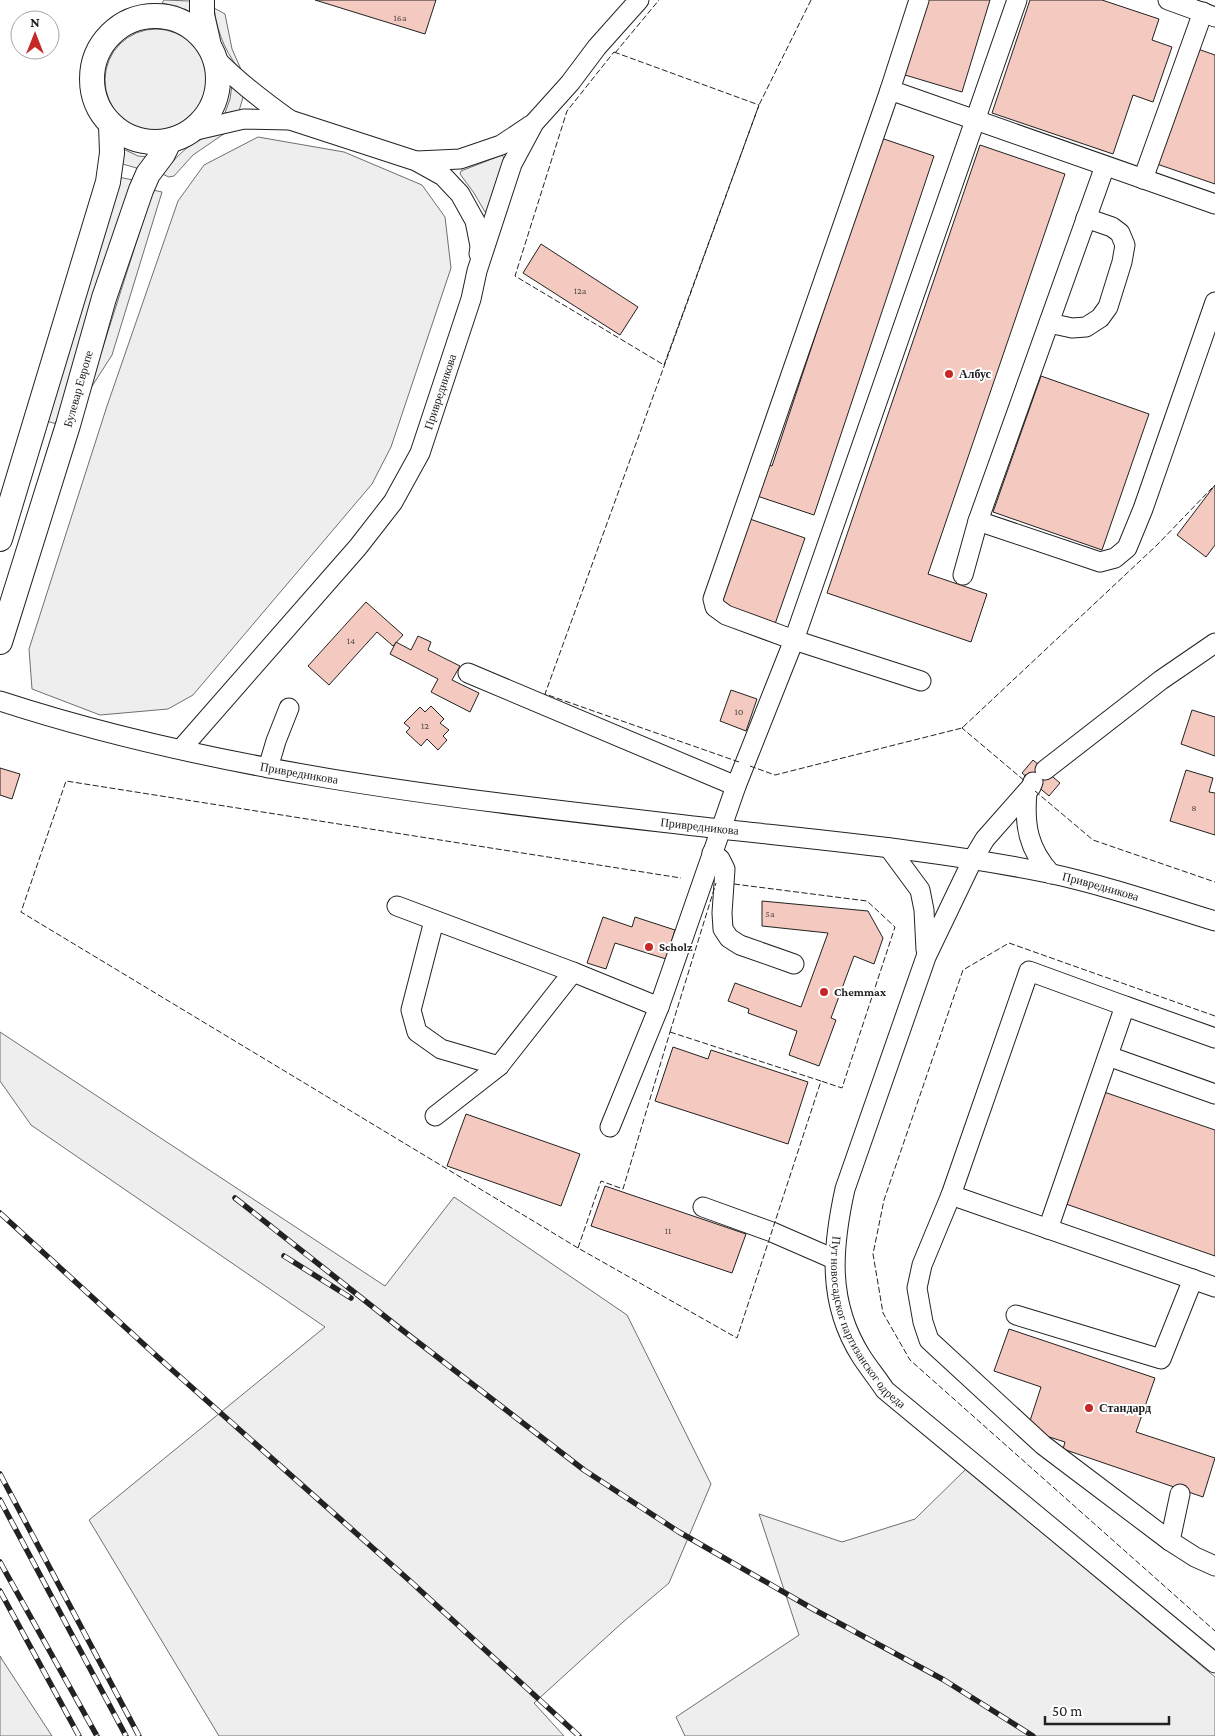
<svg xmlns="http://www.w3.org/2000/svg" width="1215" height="1736" viewBox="0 0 1215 1736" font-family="'Crimson Pro',serif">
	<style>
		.green { fill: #eee; stroke: #6f6f6f }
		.building { fill: #f3c9c0; stroke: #222 }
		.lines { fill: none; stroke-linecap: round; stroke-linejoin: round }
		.minor-casing { stroke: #222; stroke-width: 21 }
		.major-casing { stroke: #222; stroke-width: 26 }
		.minor { stroke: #fff; stroke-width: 19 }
		.major { stroke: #fff; stroke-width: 24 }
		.rail-casing { stroke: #222; stroke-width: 5.5 }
		.rail { stroke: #fff; stroke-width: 4; stroke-dasharray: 11; stroke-linecap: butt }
		.fence { stroke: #222; stroke-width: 1; stroke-dasharray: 6 2.5; stroke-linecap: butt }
		.poi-dot { fill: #c62828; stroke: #fff; stroke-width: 2 }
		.labels { text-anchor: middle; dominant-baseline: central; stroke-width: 4; stroke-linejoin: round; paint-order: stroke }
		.number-label { font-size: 10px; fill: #564c4a }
		.poi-label { font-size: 12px; font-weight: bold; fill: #222; stroke: #fff; text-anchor: start }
		.street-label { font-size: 12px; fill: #222; stroke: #fff }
	</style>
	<rect width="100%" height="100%" fill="#fff"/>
	<g class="green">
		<polygon points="164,0 190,1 191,13 177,6 162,3"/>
		<path d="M214 8 225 14 232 49 244 76C227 54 218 37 214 8Z"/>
		<circle cx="156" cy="80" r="51"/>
		<polygon points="232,85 244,94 239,111 225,113 230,99"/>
		<path d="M228 131 193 155 174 176 169 177 162 174C184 148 194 138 228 131Z"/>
		<polygon points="258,137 344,152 422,185 445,217 451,268 391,447 372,484 193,695 168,709 100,715 32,689 29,649 107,406 178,201 204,165"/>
		<polygon points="119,147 138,156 149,157 140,169 119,163"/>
		<polygon points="502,155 504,158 488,210 485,212 474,193 460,174 461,171"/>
		<polygon points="118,177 133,180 57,424 46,421"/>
		<polygon points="153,190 162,192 112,355 89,391"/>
		<polygon points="0,1032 385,1286 454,1197 627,1315 711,1484 669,1583 623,1622 534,1703 564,1736 219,1736 89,1520 325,1327 31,1125 0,1081"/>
		<polygon points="966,1469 1215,1677 1215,1736 685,1736 676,1717 799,1635 759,1514 842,1542 915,1519"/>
		<polygon points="0,1656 3,1661 52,1736 0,1736"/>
	</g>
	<g class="building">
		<polygon points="315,0 436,0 425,34"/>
		<polygon points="928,0 990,0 962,92 905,75"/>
		<polygon points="1030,0 1102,0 1159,19 1152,40 1172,47 1153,102 1133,95 1113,154 992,113"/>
		<polygon points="1195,48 1215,55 1215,184 1154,163"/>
		<polygon points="881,138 934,156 814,515 754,495 764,463 772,466"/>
		<polygon points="980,145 1065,174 928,574 987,594 971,642 827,593"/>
		<polygon points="541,244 638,307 620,335 523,273"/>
		<polygon points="1041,376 1149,414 1102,550 993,512"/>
		<polygon points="1215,485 1215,545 1206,557 1177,535"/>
		<polygon points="747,518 805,538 775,624 717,604"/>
		<polygon points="366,602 403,635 393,646 377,632 329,685 308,666"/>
		<polygon points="418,636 431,642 428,650 460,666 452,680 479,693 470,712 431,692 438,679 390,654 396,642 411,650"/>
		<polygon points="731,690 757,699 746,731 720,721"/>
		<polygon points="431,706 444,719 440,723 449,730 443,736 447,740 438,750 427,739 421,746 406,732 410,728 404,723 420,707 425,712"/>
		<polygon points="1192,710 1215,717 1215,756 1181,744"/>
		<polygon points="1033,760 1060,783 1049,796 1022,773"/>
		<polygon points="0,768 20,774 12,799 0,795"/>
		<polygon points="1186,770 1213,778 1209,792 1215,793 1215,835 1170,821"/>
		<polygon points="762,901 868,911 883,938 874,964 854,956 831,1018 836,1020 819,1066 789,1055 797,1031 748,1013 749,1009 728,1001 735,983 801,1007 828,933 762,926"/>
		<polygon points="603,917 632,927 635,917 675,930 666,959 615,943 606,969 587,963"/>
		<polygon points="673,1047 708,1059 711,1050 808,1082 788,1144 655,1101"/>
		<polygon points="1104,1092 1215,1130 1215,1256 1066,1204"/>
		<polygon points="466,1114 580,1154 561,1206 447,1166"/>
		<polygon points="605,1186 746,1234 732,1273 591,1226"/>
		<polygon points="1009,1329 1155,1378 1136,1432 1215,1458 1203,1497 1063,1449 1065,1442 1027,1430 1041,1387 994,1371"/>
	</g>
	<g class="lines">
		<g class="minor-casing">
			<g id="minor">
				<polyline points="919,0 890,90 713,599 715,607 726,615 794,640 921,681"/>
				<polyline points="1168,0 1215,17"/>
				<path d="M215 58C238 82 263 101 290 120"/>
				<polyline points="890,90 1215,204"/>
				<polyline points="192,131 244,119 290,120 416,161 443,176 460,194 475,221 480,246 479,254"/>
				<polyline points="417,161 460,159 501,145 531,125"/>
				<polyline points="1143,179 1203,12"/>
				<polyline points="1049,323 1072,328 1086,327 1100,318 1108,307 1122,262 1125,245 1120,233 1112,227 1086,218"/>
				<polyline points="978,521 1100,562 1115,558 1127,548 1143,509 1215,302"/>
				<polyline points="963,575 978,521 1105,166"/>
				<polyline points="468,673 736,786"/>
				<path id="s1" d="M0 701C233 777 479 801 721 829 830 841 940 851 1048 873 1104 885 1160 904 1215 921"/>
				<path id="s2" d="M181 749 358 547 393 502 420 453 471 299 477 271 512 164 534 123 570 83 597 47 639 0"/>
				<polyline points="268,768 276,741 289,708"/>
				<polyline points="1045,770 1161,680 1215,643"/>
				<path id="s3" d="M1033 782 1031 787 985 839 973 859 926 957 845 1189C832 1248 827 1302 861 1356 868 1367 877 1378 885 1390L1215 1663"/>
				<path d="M1027 792C1024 825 1028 849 1051 874"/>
				<polyline points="889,848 920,890 924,910 926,950"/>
				<polyline points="712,853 720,859 725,869 722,913 723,929 729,938 740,945 794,964"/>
				<polyline points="397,906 573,972 659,1007"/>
				<polyline points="434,921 411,1010 417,1032 441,1049 499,1066"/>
				<polyline points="1125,1006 1029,971 951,1195 922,1265 917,1288 923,1322 929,1340 1043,1445 1170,1541 1195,1557 1215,1566"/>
				<polyline points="1108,1056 1215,1094"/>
				<polyline points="435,1116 499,1066 573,972"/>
				<polyline points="610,1127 659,1007 736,786 794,640 1017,0"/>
				<polyline points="951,1195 1215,1287"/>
				<polyline points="703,1207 772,1232 834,1259"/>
				<polyline points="1048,1229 1125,1006 1215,1038"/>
				<polyline points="1016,1315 1161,1359 1193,1279"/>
				<polyline points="1170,1541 1180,1494"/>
			</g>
		</g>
		<g class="major-casing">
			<g id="major">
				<polyline points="202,0 202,15 209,46"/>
				<circle cx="155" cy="79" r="63"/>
				<polyline points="0,539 108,182 112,153 111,125"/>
				<path id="s4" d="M0 642 68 425 104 298 141 190 148 174 163 154 169 142"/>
			</g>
		</g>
		<use href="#minor" class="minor"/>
		<use href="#major" class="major"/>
		<g class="rail-casing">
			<g id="rail">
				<polyline points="235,1198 397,1326 584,1470 679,1532 813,1609 944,1680 1033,1736"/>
				<polyline points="0,1213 161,1360 410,1581 579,1736"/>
				<polyline points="284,1256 351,1298"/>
				<polyline points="0,1474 139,1736"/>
				<polyline points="0,1500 126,1736"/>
				<polyline points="0,1562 97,1736"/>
				<polyline points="0,1591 79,1736"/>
			</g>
		</g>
		<use href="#rail" class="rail"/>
		<g class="fence">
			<polygon points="614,52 759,105 664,365 515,276 567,111"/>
			<polyline points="615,53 659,0"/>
			<polyline points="963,727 962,728 1026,782"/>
			<polyline points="739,762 545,694 759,105 811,0"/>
			<polyline points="750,766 775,775 962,728 1157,545 1212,488"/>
			<polyline points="1035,791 1093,840 1215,882"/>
			<polyline points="734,884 867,901 895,927 842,1088 821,1081"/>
			<polyline points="1215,1016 1009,943 963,970 884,1200 873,1254 883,1313 910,1360 1215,1631"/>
			<polygon points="670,1032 821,1081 737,1338 578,1248 601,1181 623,1189"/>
			<polyline points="670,1032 716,883"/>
			<polyline points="578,1248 21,912 66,781 681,878"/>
		</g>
	</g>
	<g class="poi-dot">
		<circle cx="949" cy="374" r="5"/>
		<circle cx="649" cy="947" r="5"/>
		<circle cx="824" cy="992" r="5"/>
		<circle cx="1089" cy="1408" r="5"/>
	</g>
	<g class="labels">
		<g class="number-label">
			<text x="400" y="17">16a</text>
			<text x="580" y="290">12a</text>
			<text x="351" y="640">14</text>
			<text x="739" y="711">10</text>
			<text x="425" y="725">12</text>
			<text x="1194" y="807">8</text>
			<text x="770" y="913">5a</text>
			<text x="668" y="1230">11</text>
		</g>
		<g class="poi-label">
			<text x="959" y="374">Албус</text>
			<text x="659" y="947">Scholz</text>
			<text x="834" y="992">Chemmax</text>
			<text x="1099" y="1408">Стандард</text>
		</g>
		<g class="street-label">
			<text stroke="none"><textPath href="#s4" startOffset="265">Булевар Европе</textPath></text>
			<text stroke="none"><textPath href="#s2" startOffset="446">Привредникова</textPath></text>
			<text stroke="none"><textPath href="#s1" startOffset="308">Привредникова</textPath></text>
			<text stroke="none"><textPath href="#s1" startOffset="712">Привредникова</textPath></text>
			<text stroke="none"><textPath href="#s1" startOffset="1118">Привредникова</textPath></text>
			<text stroke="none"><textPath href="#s3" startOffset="596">Пут новосадског партизанског одреда</textPath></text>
		</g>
	</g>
	<g transform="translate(35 35)"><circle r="24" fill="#ffffff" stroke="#a7a7a7"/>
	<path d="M0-4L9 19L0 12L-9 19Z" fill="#c62828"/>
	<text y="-8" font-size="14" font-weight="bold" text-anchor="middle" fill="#222222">N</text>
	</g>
	<path d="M1045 1716v8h124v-8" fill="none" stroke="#222222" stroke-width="2.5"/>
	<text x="1052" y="1716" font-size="15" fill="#222222" stroke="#ffffff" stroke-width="4" paint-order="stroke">50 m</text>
</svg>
